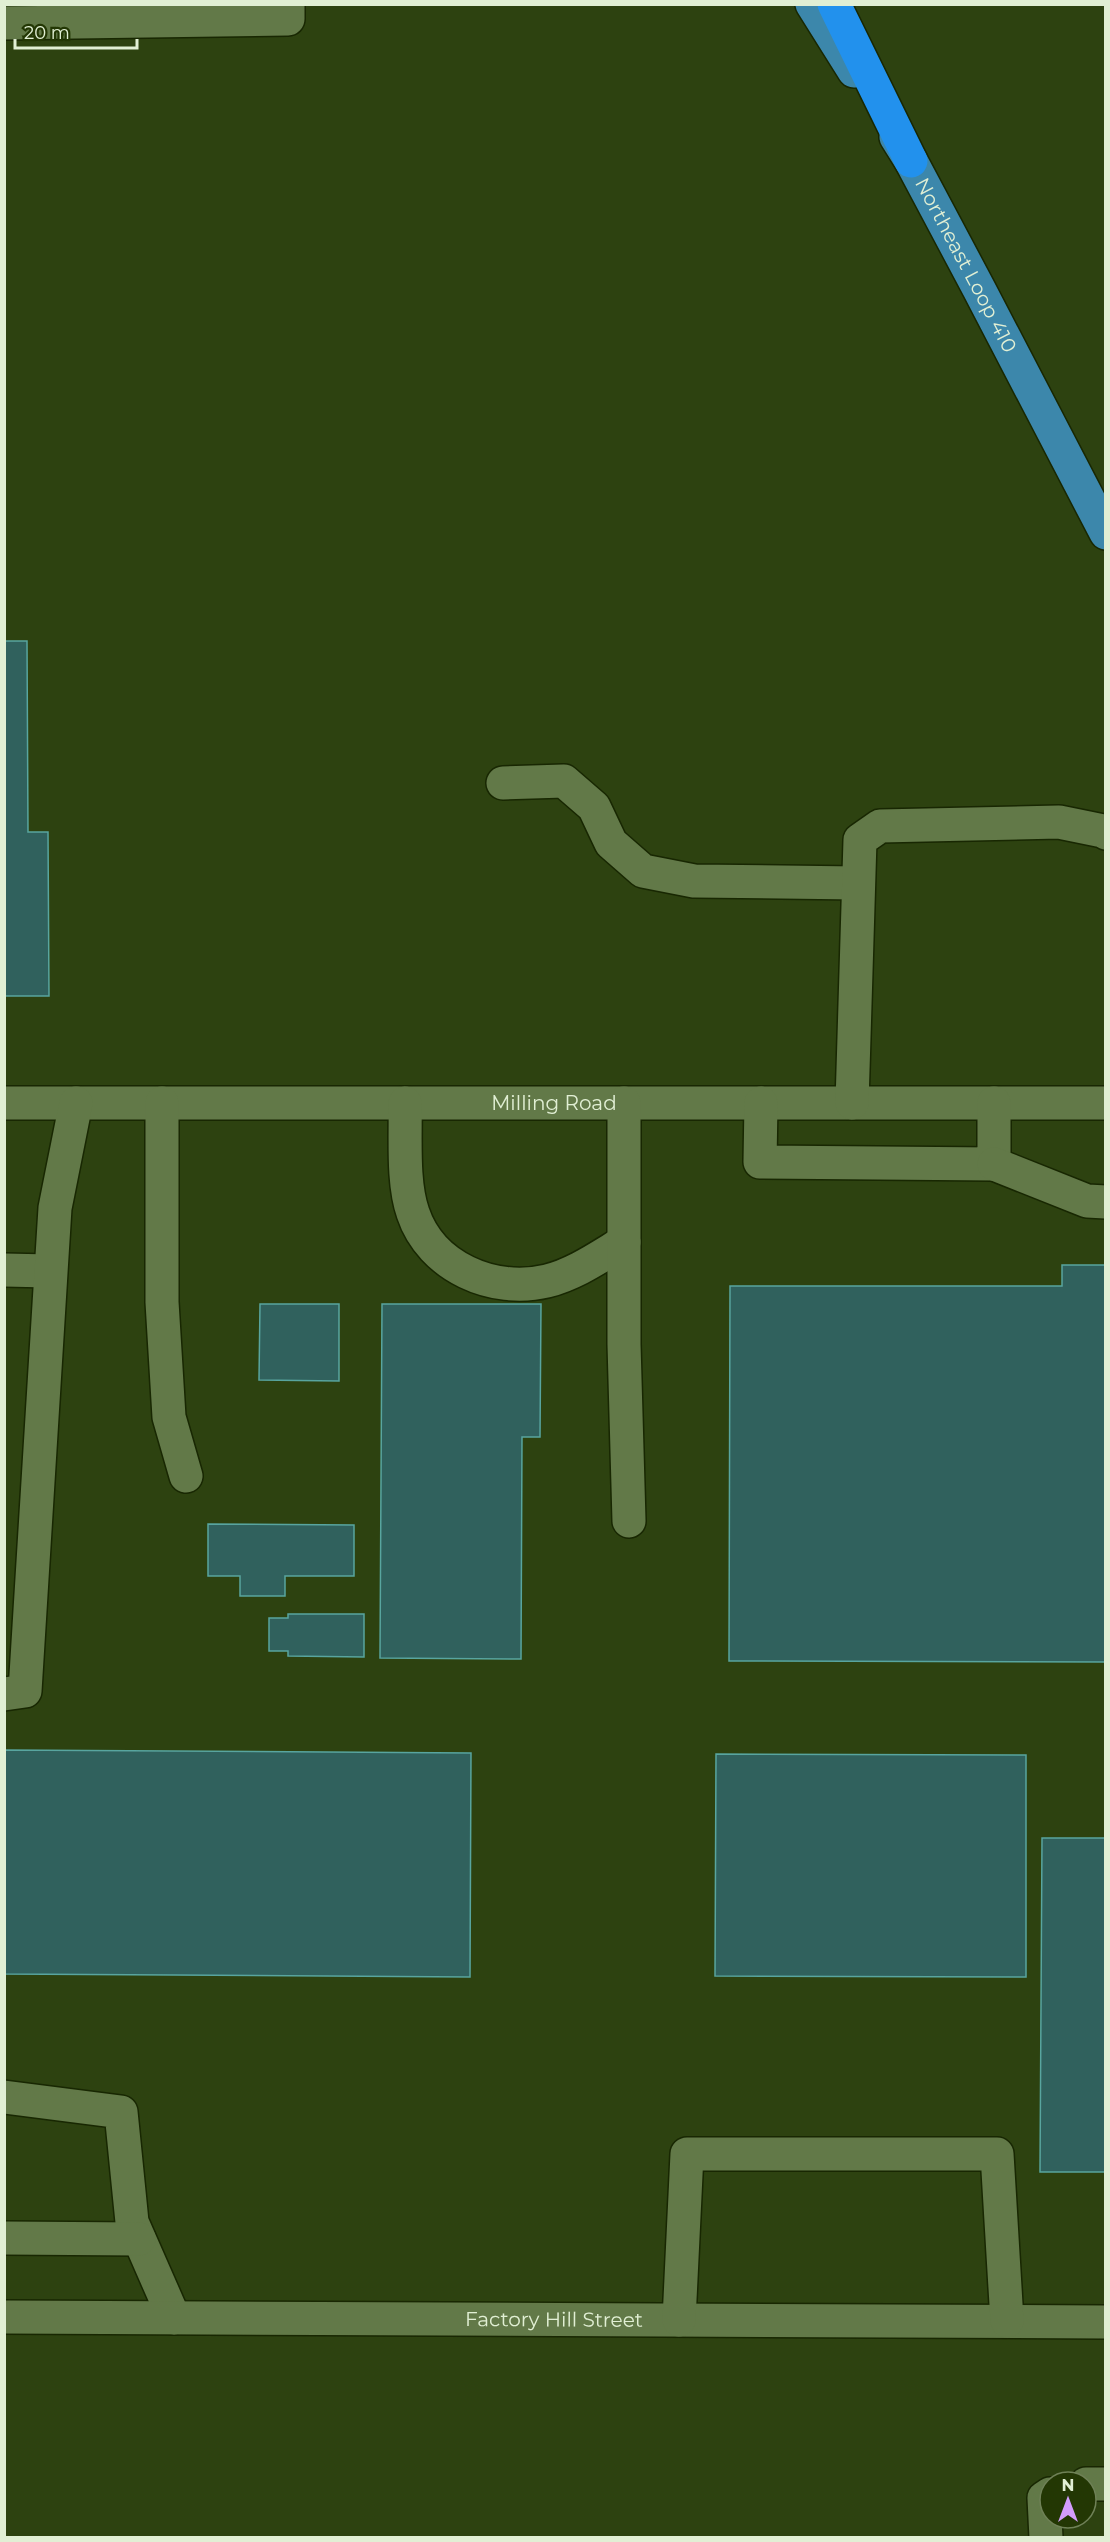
<svg xmlns="http://www.w3.org/2000/svg" width="1110" height="2542" viewBox="0 0 1110 2542" font-family="Montserrat,sans-serif">
	<style>
		.building { fill: #30615d; stroke: #58a59f; stroke-width: 1.5 }
		.lines { fill: none; stroke-linecap: round; stroke-linejoin: round }
		.minor-casing { stroke: #182702; stroke-width: 36 }
		.major-casing { stroke: #182702; stroke-width: 36 }
		.highway-casing { stroke: #182702; stroke-width: 36 }
		.minor { stroke: #627948; stroke-width: 33 }
		.major { stroke: #3c87ab; stroke-width: 33 }
		.highway { stroke: #2291ed; stroke-width: 33 }
		.labels { text-anchor: middle; dominant-baseline: central; stroke-width: 4.5; stroke-linejoin: round; paint-order: stroke }
		.street-label { font-size: 20px; fill: #e1efd4; stroke: #233704 }
	</style>
	<rect width="100%" height="100%" fill="#2d4210"/>
	<g class="building">
		<polygon points="4,641 27,641 28,832 48,832 49,996 4,996"/>
		<polygon points="1062,1265 1106,1265 1106,1662 729,1661 730,1286 1062,1286"/>
		<polygon points="260,1304 339,1304 339,1381 259,1380"/>
		<polygon points="382,1304 541,1304 540,1437 522,1437 521,1659 380,1658"/>
		<polygon points="208,1524 354,1525 354,1576 285,1576 285,1596 240,1596 240,1576 208,1576"/>
		<polygon points="288,1614 364,1614 364,1657 288,1656 288,1651 269,1651 269,1618 288,1618"/>
		<polygon points="4,1750 471,1753 470,1977 4,1974"/>
		<polygon points="716,1754 1026,1755 1026,1977 715,1976"/>
		<polygon points="1042,1838 1106,1838 1106,2172 1040,2172"/>
	</g>
	<g class="lines">
		<g class="minor-casing">
			<g id="minor">
				<polyline points="4,23 288,19 288,4"/>
				<polyline points="503,783 564,781 594,807 611,843 643,871 694,881 858,883"/>
				<path id="s1" d="M4 1103H1106"/>
				<polyline points="162,1103 162,1302 169,1417 186,1476"/>
				<path d="M405 1103C406 1136 402 1182 413 1213 431 1267 493 1294 547 1281 575 1274 599 1257 624 1242"/>
				<polyline points="624,1103 624,1344 629,1521"/>
				<polyline points="761,1103 760,1162 994,1164 994,1103"/>
				<polyline points="852,1103 860,840 880,826 1059,822 1103,831 1106,833"/>
				<polyline points="994,1164 1087,1201 1106,1202"/>
				<polyline points="4,1270 50,1271"/>
				<polyline points="4,1694 25,1691 55,1208 76,1103"/>
				<polyline points="4,2097 121,2112 132,2222 174,2318"/>
				<polyline points="4,2238 139,2239"/>
				<path id="s2" d="M4 2317 1106 2322"/>
				<polyline points="679,2320 687,2154 997,2154 1007,2321"/>
				<polyline points="1086,2484 1106,2484"/>
				<polyline points="1046,2538 1044,2498 1050,2494"/>
			</g>
		</g>
		<g class="major-casing">
			<g id="major">
				<polyline points="812,4 854,71"/>
				<path id="s3" d="M896 137 911 161 979 289 1106 533"/>
			</g>
		</g>
		<g class="highway-casing">
			<polyline id="highway" points="834,4 911,161"/>
		</g>
		<use href="#minor" class="minor"/>
		<use href="#major" class="major"/>
		<use href="#highway" class="highway"/>
	</g>
	<g class="labels">
		<g class="street-label">
			<text stroke="none"><textPath href="#s3" startOffset="146">Northeast Loop 410</textPath></text>
			<text stroke="none"><textPath href="#s1" startOffset="550">Milling Road</textPath></text>
			<text stroke="none"><textPath href="#s2" startOffset="550">Factory Hill Street</textPath></text>
		</g>
	</g>
	<rect width="1110" height="2542" fill="none" stroke="#e1efd4" stroke-width="12"/>
	<g transform="translate(1068 2500)"><circle r="28" fill="#233704" stroke="#6f8157" stroke-width="1.5"/>
	<path d="M0-4.5L10 22L0 15L-10 22Z" fill="#d39cfd"/>
	<text y="-9" font-size="16" font-weight="bold" text-anchor="middle" fill="#e1efd4">N</text>
	</g>
	<path d="M15 39v9h122v-9" fill="none" stroke="#e1efd4" stroke-width="3"/>
	<text x="24" y="39" font-size="18" fill="#e1efd4" stroke="#233704" stroke-width="4.5" paint-order="stroke">20 m</text>
</svg>
